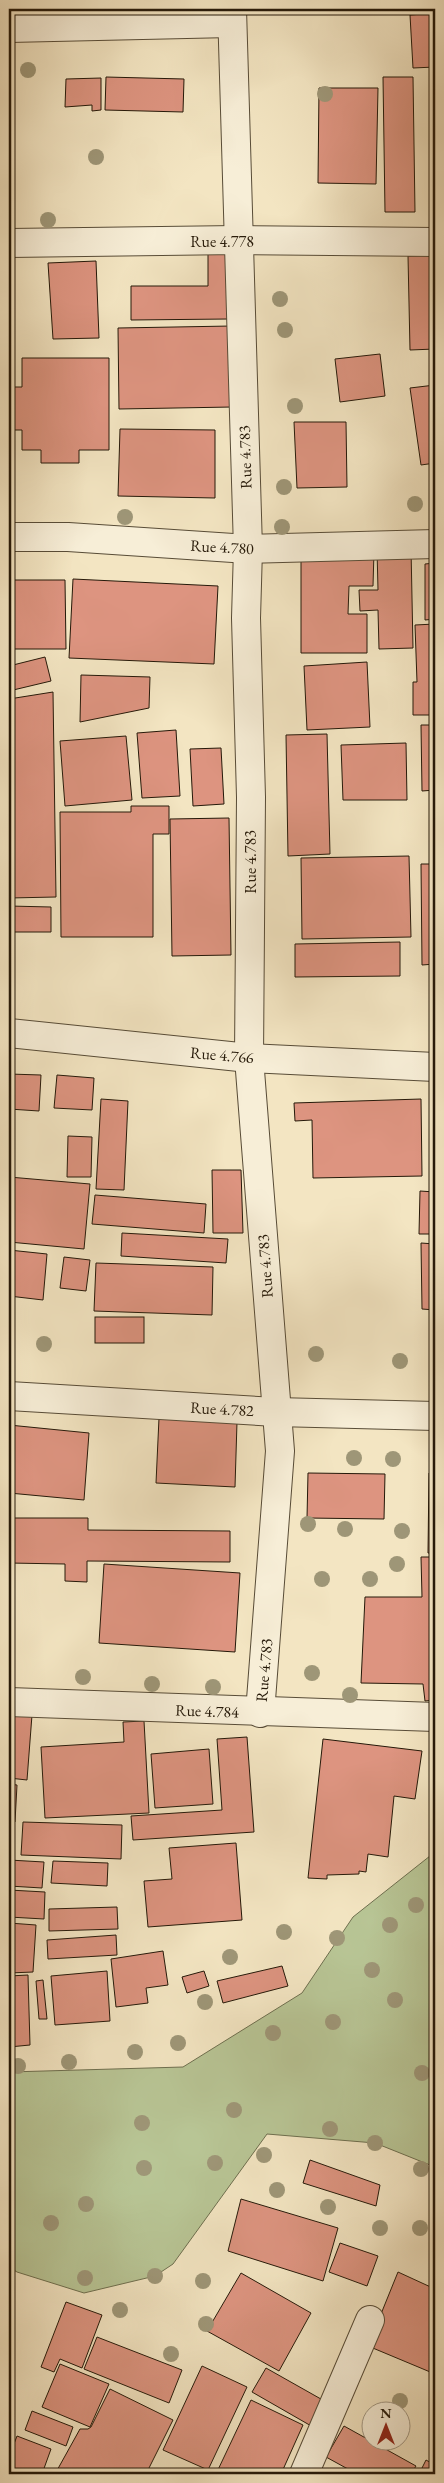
<svg xmlns="http://www.w3.org/2000/svg" width="444" height="2483" viewBox="0 0 444 2483" font-family="'EB Garamond',serif">
	<style>
		.green { fill: #b8c595; stroke: #6e6f4f }
		.building { fill: #dd9480; stroke: #251909 }
		.lines { fill: none; stroke-linecap: round; stroke-linejoin: round }
		.minor-casing { stroke: #584c37; stroke-width: 30 }
		.minor { stroke: #f7eed7; stroke-width: 28 }
		.tree { fill: #9e9677 }
		.labels { text-anchor: middle; dominant-baseline: central; stroke-width: 4; stroke-linejoin: round; paint-order: stroke }
		.street-label { font-size: 16px; fill: #251909; stroke: #f7eed7 }
	</style>
	<rect width="100%" height="100%" fill="#f3e5c2"/>
	<filter id="stains"><feTurbulence type="fractalNoise" baseFrequency=".004" numOctaves="4"/><feColorMatrix values="0 0 0 0 .2 0 0 0 0 .09 0 0 0 0 .02 0 0 0 .5 -.17"/></filter>
	<radialGradient id="worn" r=".72"><stop offset=".6" stop-color="#630" stop-opacity="0"/><stop offset="1" stop-color="#630" stop-opacity=".3"/></radialGradient>
	<polygon class="green" points="435,1852 435,2167 375,2143 267,2134 173,2264 155,2276 84,2293 17,2272 9,2267 9,2072 183,2067 302,1993 353,1917"/>
	<g class="building">
		<polygon points="45,9 104,9 101,24 44,14"/>
		<polygon points="435,13 435,67 413,68 410,15"/>
		<polygon points="106,77 184,79 183,112 105,110"/>
		<polygon points="383,77 413,77 415,212 385,212"/>
		<polygon points="101,78 101,110 92,111 92,105 65,107 66,79"/>
		<polygon points="319,88 378,88 376,184 318,183"/>
		<polygon points="434,118 435,118 435,147"/>
		<polygon points="228,249 228,319 131,320 131,286 208,286 208,250"/>
		<polygon points="435,255 435,349 410,350 408,256"/>
		<polygon points="96,261 99,338 53,339 48,263"/>
		<polygon points="231,326 232,407 119,409 118,328"/>
		<polygon points="380,354 385,396 340,402 335,359"/>
		<polygon points="22,358 109,358 109,450 79,450 79,463 41,463 41,450 22,450 22,430 9,430 9,387 22,387"/>
		<polygon points="435,385 435,463 421,465 410,388"/>
		<polygon points="294,422 346,422 347,487 297,488"/>
		<polygon points="120,429 215,430 215,498 118,496"/>
		<polygon points="411,548 413,648 379,649 378,610 360,611 359,590 378,590 377,549"/>
		<polygon points="301,551 374,551 373,586 349,586 348,614 367,614 367,653 301,653"/>
		<polygon points="435,563 435,619 425,620 425,564"/>
		<polygon points="73,579 218,586 214,664 69,658"/>
		<polygon points="10,580 65,580 66,649 10,649"/>
		<polygon points="435,624 435,715 413,715 413,682 417,682 415,625"/>
		<polygon points="45,657 51,681 9,691 9,666"/>
		<polygon points="367,662 370,727 307,730 304,666"/>
		<polygon points="81,675 150,677 149,708 80,722"/>
		<polygon points="53,692 56,897 9,898 9,699"/>
		<polygon points="421,725 435,725 435,790 422,791"/>
		<polygon points="176,730 180,796 142,798 137,733"/>
		<polygon points="327,734 330,854 288,856 286,735"/>
		<polygon points="126,736 132,800 65,806 60,741"/>
		<polygon points="406,743 407,800 343,800 341,745"/>
		<polygon points="221,748 224,804 193,806 190,749"/>
		<polygon points="131,806 169,806 169,834 153,834 153,937 61,937 60,812 131,812"/>
		<polygon points="229,818 231,955 172,956 170,819"/>
		<polygon points="409,856 411,937 302,939 301,858"/>
		<polygon points="421,864 435,864 435,964 422,965"/>
		<polygon points="9,906 51,907 51,932 9,932"/>
		<polygon points="400,942 400,976 295,977 295,944"/>
		<polygon points="9,1074 41,1075 39,1111 9,1109"/>
		<polygon points="57,1075 94,1078 92,1110 54,1108"/>
		<polygon points="101,1099 128,1101 124,1190 96,1189"/>
		<polygon points="421,1099 422,1176 313,1178 312,1120 295,1121 294,1103"/>
		<rect x="431" y="1106" width="4" height="84"/>
		<polygon points="68,1136 92,1137 91,1177 67,1177"/>
		<polygon points="212,1170 241,1170 243,1233 213,1233"/>
		<polygon points="9,1177 90,1184 84,1249 9,1242"/>
		<polygon points="420,1191 435,1192 435,1234 419,1234"/>
		<polygon points="95,1195 206,1204 204,1233 92,1224"/>
		<polygon points="122,1233 228,1239 226,1263 121,1256"/>
		<polygon points="421,1243 435,1244 435,1310 422,1309"/>
		<polygon points="9,1250 47,1254 43,1300 9,1296"/>
		<polygon points="64,1257 90,1260 86,1291 60,1288"/>
		<polygon points="96,1263 213,1267 212,1315 94,1311"/>
		<rect x="95" y="1317" width="49" height="26"/>
		<polygon points="159,1418 237,1422 235,1487 156,1483"/>
		<polygon points="9,1425 89,1433 84,1500 9,1493"/>
		<polygon points="308,1473 385,1474 384,1519 307,1518"/>
		<polygon points="429,1473 435,1473 435,1553 428,1553"/>
		<polygon points="9,1499 12,1499 11,1516 9,1516"/>
		<polygon points="9,1518 88,1518 88,1530 230,1531 230,1562 87,1561 87,1582 65,1581 65,1564 9,1563"/>
		<polygon points="421,1557 435,1557 435,1700 425,1701 423,1684 361,1683 365,1597 422,1597"/>
		<polygon points="104,1564 240,1573 235,1652 99,1643"/>
		<polygon points="9,1714 32,1715 27,1780 9,1778"/>
		<polygon points="144,1721 149,1813 45,1818 41,1747 124,1742 123,1722"/>
		<polygon points="247,1737 254,1832 133,1840 131,1816 222,1810 217,1739"/>
		<polygon points="323,1739 422,1751 415,1799 394,1796 388,1857 368,1854 366,1872 359,1871 359,1874 327,1875 327,1879 308,1878"/>
		<polygon points="209,1749 213,1804 155,1808 151,1754"/>
		<polygon points="9,1784 17,1785 15,1822 9,1822"/>
		<polygon points="23,1822 122,1825 121,1859 21,1855"/>
		<polygon points="236,1843 242,1920 148,1927 144,1881 172,1879 169,1848"/>
		<polygon points="9,1860 44,1862 42,1888 9,1886"/>
		<polygon points="53,1861 108,1863 107,1886 51,1883"/>
		<polygon points="9,1890 45,1892 44,1919 9,1917"/>
		<polygon points="117,1907 118,1929 49,1931 49,1909"/>
		<polygon points="9,1923 36,1925 33,1972 9,1973"/>
		<polygon points="116,1935 117,1955 48,1959 47,1940"/>
		<polygon points="163,1951 168,1985 146,1988 148,2003 116,2007 111,1959"/>
		<polygon points="282,1966 288,1986 223,2003 217,1981"/>
		<polygon points="107,1971 110,2021 55,2025 51,1976"/>
		<polygon points="204,1971 209,1986 187,1993 182,1977"/>
		<polygon points="28,1975 30,2045 9,2047 9,1976"/>
		<polygon points="43,1980 47,2019 39,2019 36,1981"/>
		<polygon points="310,2160 380,2185 376,2206 303,2183"/>
		<polygon points="241,2199 338,2228 323,2281 228,2251"/>
		<polygon points="340,2243 378,2256 367,2286 329,2272"/>
		<polygon points="398,2272 435,2289 435,2374 368,2346"/>
		<polygon points="241,2273 311,2313 279,2371 207,2331"/>
		<polygon points="66,2302 102,2315 82,2368 60,2359 54,2372 41,2367"/>
		<polygon points="97,2337 182,2370 169,2403 84,2369"/>
		<polygon points="60,2364 109,2384 90,2427 42,2407"/>
		<polygon points="202,2366 247,2387 208,2470 163,2450"/>
		<polygon points="266,2368 328,2403 313,2427 252,2392"/>
		<polygon points="110,2389 173,2420 146,2474 55,2474 80,2429 88,2429 91,2427"/>
		<polygon points="251,2400 303,2425 281,2474 216,2474"/>
		<polygon points="32,2411 73,2427 66,2446 25,2430"/>
		<polygon points="344,2426 416,2466 411,2474 357,2474 326,2457"/>
		<polygon points="17,2436 51,2449 42,2474 9,2474 9,2457"/>
		<polygon points="426,2460 435,2465 435,2474 419,2474"/>
	</g>
	<g class="lines">
		<g class="minor-casing">
			<g id="minor">
				<polyline points="232,9 248,549 246,618 251,797 249,1058 280,1451 260,1713"/>
				<polyline points="9,28 231,23"/>
				<polyline points="9,243 237,240 435,242"/>
				<polyline points="9,537 68,537 248,549 435,544"/>
				<polyline points="9,1033 249,1058 435,1067"/>
				<polyline points="9,1396 276,1412 435,1416"/>
				<polyline points="9,1702 435,1717"/>
				<polyline points="304,2474 370,2320"/>
			</g>
		</g>
		<use href="#minor" class="minor"/>
	</g>
	<g class="tree">
		<circle cx="28" cy="70" r="8"/>
		<circle cx="325" cy="94" r="8"/>
		<circle cx="96" cy="157" r="8"/>
		<circle cx="48" cy="220" r="8"/>
		<circle cx="280" cy="299" r="8"/>
		<circle cx="285" cy="330" r="8"/>
		<circle cx="295" cy="406" r="8"/>
		<circle cx="284" cy="487" r="8"/>
		<circle cx="415" cy="504" r="8"/>
		<circle cx="125" cy="517" r="8"/>
		<circle cx="282" cy="527" r="8"/>
		<circle cx="44" cy="1344" r="8"/>
		<circle cx="316" cy="1354" r="8"/>
		<circle cx="400" cy="1361" r="8"/>
		<circle cx="354" cy="1458" r="8"/>
		<circle cx="393" cy="1459" r="8"/>
		<circle cx="308" cy="1524" r="8"/>
		<circle cx="345" cy="1529" r="8"/>
		<circle cx="402" cy="1531" r="8"/>
		<circle cx="397" cy="1564" r="8"/>
		<circle cx="322" cy="1579" r="8"/>
		<circle cx="370" cy="1579" r="8"/>
		<circle cx="312" cy="1673" r="8"/>
		<circle cx="83" cy="1677" r="8"/>
		<circle cx="152" cy="1684" r="8"/>
		<circle cx="213" cy="1687" r="8"/>
		<circle cx="350" cy="1695" r="8"/>
		<circle cx="416" cy="1905" r="8"/>
		<circle cx="390" cy="1925" r="8"/>
		<circle cx="284" cy="1932" r="8"/>
		<circle cx="337" cy="1938" r="8"/>
		<circle cx="230" cy="1957" r="8"/>
		<circle cx="372" cy="1970" r="8"/>
		<circle cx="395" cy="2000" r="8"/>
		<circle cx="205" cy="2002" r="8"/>
		<circle cx="333" cy="2022" r="8"/>
		<circle cx="273" cy="2033" r="8"/>
		<circle cx="178" cy="2043" r="8"/>
		<circle cx="135" cy="2052" r="8"/>
		<circle cx="69" cy="2062" r="8"/>
		<circle cx="18" cy="2066" r="8"/>
		<circle cx="422" cy="2073" r="8"/>
		<circle cx="234" cy="2110" r="8"/>
		<circle cx="142" cy="2123" r="8"/>
		<circle cx="330" cy="2129" r="8"/>
		<circle cx="375" cy="2143" r="8"/>
		<circle cx="264" cy="2155" r="8"/>
		<circle cx="215" cy="2163" r="8"/>
		<circle cx="144" cy="2168" r="8"/>
		<circle cx="421" cy="2169" r="8"/>
		<circle cx="277" cy="2190" r="8"/>
		<circle cx="86" cy="2204" r="8"/>
		<circle cx="328" cy="2207" r="8"/>
		<circle cx="51" cy="2223" r="8"/>
		<circle cx="380" cy="2228" r="8"/>
		<circle cx="420" cy="2228" r="8"/>
		<circle cx="155" cy="2276" r="8"/>
		<circle cx="85" cy="2278" r="8"/>
		<circle cx="203" cy="2281" r="8"/>
		<circle cx="120" cy="2310" r="8"/>
		<circle cx="206" cy="2324" r="8"/>
		<circle cx="171" cy="2354" r="8"/>
		<circle cx="400" cy="2401" r="8"/>
	</g>
	<g class="labels">
		<g class="street-label">
			<text x="222" y="241">Rue 4.778</text>
			<text transform="translate(245 457) rotate(-92)">Rue 4.783</text>
			<text transform="translate(222 547) rotate(3)">Rue 4.780</text>
			<text transform="translate(250 862) rotate(-90)">Rue 4.783</text>
			<text transform="translate(222 1055) rotate(5)">Rue 4.766</text>
			<text transform="translate(265 1266) rotate(-94)">Rue 4.783</text>
			<text transform="translate(222 1409) rotate(3)">Rue 4.782</text>
			<text transform="translate(264 1670) rotate(-85)">Rue 4.783</text>
			<text transform="translate(207 1711) rotate(2)">Rue 4.784</text>
		</g>
	</g>
	<rect width="444" height="2483" fill="none" stroke="#f3e5c2" stroke-width="30"/>
	<rect x="10" y="10" width="424" height="2463" fill="none" stroke="#251909" stroke-width="2.5"/>
	<rect x="15" y="15" width="414" height="2453" fill="none" stroke="#251909"/>
	<g transform="translate(386 2426)"><circle r="24" fill="#f7eed7" stroke="#a39985"/>
	<path d="M0-4L9 19L0 12L-9 19Z" fill="#8f2418"/>
	<text y="-8" font-size="14" font-weight="bold" text-anchor="middle" fill="#251909">N</text>
	</g>
	<rect width="100%" height="100%" filter="url(#stains)"/>
	<rect width="100%" height="100%" fill="url(#worn)"/>
</svg>
